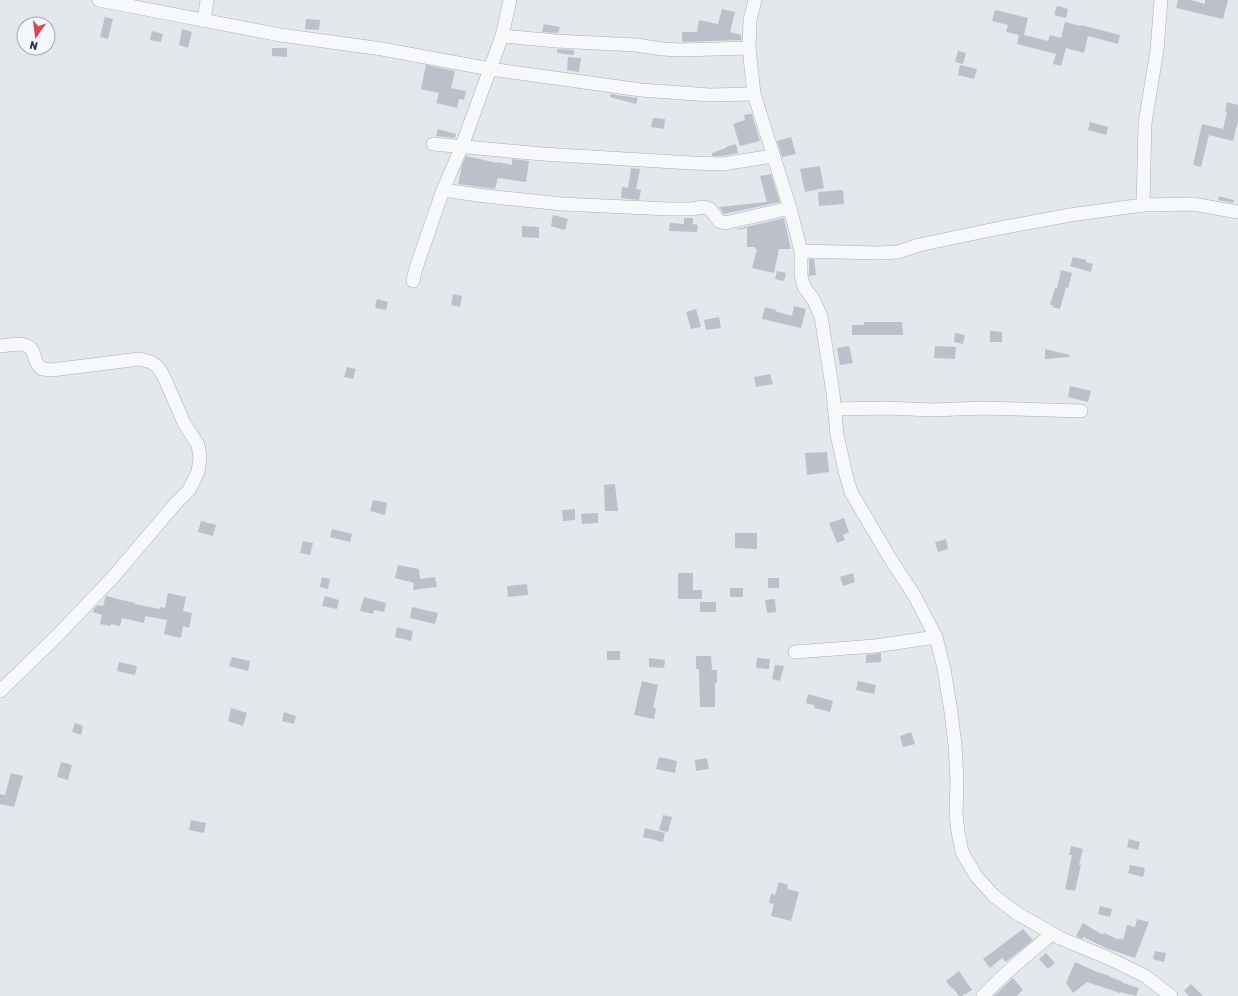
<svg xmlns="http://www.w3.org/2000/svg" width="1238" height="996" viewBox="0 0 1238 996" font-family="Rubik,sans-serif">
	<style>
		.building { fill: #bbc0ca }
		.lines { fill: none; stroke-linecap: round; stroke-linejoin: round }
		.minor-casing { stroke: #a9aeb7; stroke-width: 14 }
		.minor { stroke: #f7f8fa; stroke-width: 13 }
	</style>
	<rect width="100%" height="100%" fill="#e4e7ec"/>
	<g class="building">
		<polygon points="1178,0 1190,0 1205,4 1205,0 1228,0 1223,19 1176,8"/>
		<polygon points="1057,6 1068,9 1066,18 1054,15"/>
		<polygon points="722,9 735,12 730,32 741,35 741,40 682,42 682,32 697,32 699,20 718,24"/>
		<polygon points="995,10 1028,18 1024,35 1048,41 1050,35 1061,38 1065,22 1081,26 1081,25 1120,35 1118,44 1088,36 1084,53 1066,48 1061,66 1053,64 1056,54 1017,44 1019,35 1006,32 1008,25 992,21"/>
		<polygon points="105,17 113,19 108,39 100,37"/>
		<polygon points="306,19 320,20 319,30 305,29"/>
		<polygon points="544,24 560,27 558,33 542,32"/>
		<polygon points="182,29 192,32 188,48 179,45"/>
		<polygon points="152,31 163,34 161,42 150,40"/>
		<polygon points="272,48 287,48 287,57 272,56"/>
		<polygon points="557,49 574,50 574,55 557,53"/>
		<polygon points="958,51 966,53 963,64 955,62"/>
		<polygon points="568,57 581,58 579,72 567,70"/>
		<polygon points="426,65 455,71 451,88 466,91 464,100 459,99 457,108 436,103 439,93 421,89"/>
		<polygon points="960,65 977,69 974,79 958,75"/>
		<polygon points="610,94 638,98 636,104 610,97"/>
		<polygon points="1227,102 1238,105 1238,121 1233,141 1209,135 1201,167 1193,165 1202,124 1223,129 1227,112 1225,111"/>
		<polygon points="749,114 752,114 760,141 740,146 733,124 745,120 744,115"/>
		<polygon points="653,118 665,119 664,129 651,127"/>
		<polygon points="1090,122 1108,127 1106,135 1088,130"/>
		<polygon points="438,129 456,134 455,138 436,136"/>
		<polygon points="791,137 796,154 782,157 777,141"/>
		<polygon points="736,144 738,153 722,156 712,156 712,153 726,148 726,147"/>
		<polygon points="466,156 497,163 497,162 512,165 512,159 529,161 526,182 498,178 495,189 458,184 462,165"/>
		<polygon points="820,166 824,188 805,192 800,169"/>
		<polygon points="631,168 640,169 636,189 641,190 639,200 621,198 622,187 628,188"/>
		<polygon points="771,174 780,202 724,214 719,207 767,202 760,176"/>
		<polygon points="843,190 844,204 819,206 818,192"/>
		<polygon points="1219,196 1234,200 1233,203 1218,200"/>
		<polygon points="553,215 568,219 565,230 551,226"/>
		<polygon points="684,218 693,218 693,224 698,225 697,232 669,231 670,223 684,224"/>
		<polygon points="784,218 791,249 779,249 774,273 752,268 757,249 755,249 755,247 747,247 747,228 737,230 737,229"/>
		<polygon points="522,226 539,227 539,238 522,237"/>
		<polygon points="1073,257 1086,260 1086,262 1093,264 1091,272 1070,266"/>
		<polygon points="809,259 814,259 816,275 809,276"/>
		<polygon points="1061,270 1072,273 1068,288 1066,287 1060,309 1052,307 1053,305 1050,305 1055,288 1057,288"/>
		<polygon points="777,271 786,273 784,281 775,279"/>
		<polygon points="453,294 462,296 460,307 451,305"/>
		<polygon points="377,299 388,302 386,310 375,308"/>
		<polygon points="794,306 806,309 801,328 762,319 765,307 776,310 775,311 792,316"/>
		<polygon points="696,309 701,327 691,329 686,312"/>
		<polygon points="719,317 721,328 706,330 704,320"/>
		<polygon points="864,322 902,322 903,335 852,335 852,325 864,325"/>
		<polygon points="990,331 1002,332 1002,342 990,342"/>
		<polygon points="955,333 965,335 963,344 954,342"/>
		<polygon points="849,346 853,363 840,365 837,348"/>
		<polygon points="935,346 956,347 955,359 934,358"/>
		<polygon points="1045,349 1070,355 1070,357 1045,359"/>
		<polygon points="347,367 356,369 353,379 344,377"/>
		<polygon points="770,374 773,384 756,387 754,377"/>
		<polygon points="1070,386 1091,391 1088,402 1068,397"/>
		<polygon points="827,452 829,472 807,475 805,453"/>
		<polygon points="615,484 618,511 605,511 604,485"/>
		<polygon points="373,500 387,503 385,515 370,511"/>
		<polygon points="575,509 575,520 563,521 562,510"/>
		<polygon points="598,513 598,523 582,524 581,514"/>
		<polygon points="844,518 849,532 843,535 845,540 837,543 829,523"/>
		<polygon points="201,521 216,525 213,536 198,532"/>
		<polygon points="332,529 352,534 350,542 330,537"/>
		<polygon points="735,533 757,533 757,549 735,548"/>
		<polygon points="946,539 948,549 938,552 935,542"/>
		<polygon points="303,541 313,543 310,555 300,553"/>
		<polygon points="398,565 419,569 420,579 435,577 437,587 413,590 414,583 395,578"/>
		<polygon points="678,573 693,573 693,590 702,590 702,599 678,599"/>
		<polygon points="853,573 855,582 843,586 840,577"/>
		<polygon points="322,577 330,579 328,589 320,587"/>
		<rect x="768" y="578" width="11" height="10"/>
		<polygon points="527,584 528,595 508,597 507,586"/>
		<rect x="730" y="588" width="13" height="9"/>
		<polygon points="168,593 186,597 183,611 192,613 189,628 183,626 181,638 164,634 167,620 145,616 144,623 122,618 120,626 111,624 111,626 100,624 102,615 93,612 94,608 98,605 103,606 106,596 135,603 135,604 160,609 160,607 165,608"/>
		<polygon points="325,596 339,600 337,609 322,606"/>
		<polygon points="364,597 386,603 384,612 374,610 373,614 360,611"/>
		<polygon points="775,599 776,612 767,613 765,600"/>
		<rect x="700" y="602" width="16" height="10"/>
		<polygon points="412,607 438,613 435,624 410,618"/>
		<polygon points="397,627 413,631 411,641 395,637"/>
		<rect x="607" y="651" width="13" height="9"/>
		<polygon points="881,653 881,662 866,663 866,655"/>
		<polygon points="696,656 711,656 712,670 717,670 717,683 715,683 715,707 700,707 699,669 696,669"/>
		<polygon points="232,657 250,661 248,671 229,666"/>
		<polygon points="649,658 665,660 664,668 649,667"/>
		<polygon points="757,658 770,659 769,669 756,668"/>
		<polygon points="119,662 137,666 135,675 117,671"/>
		<polygon points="775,665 784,666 780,681 772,679"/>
		<polygon points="642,681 658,685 653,708 656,708 654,719 634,715"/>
		<polygon points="858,681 876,685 874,694 856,690"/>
		<polygon points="808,694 833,701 830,712 814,708 814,705 806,703"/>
		<polygon points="231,708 247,713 243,726 228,721"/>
		<polygon points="284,712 296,716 294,724 282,721"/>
		<polygon points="75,723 83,726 81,735 72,732"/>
		<polygon points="911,732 915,744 903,747 900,736"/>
		<polygon points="659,757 677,761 675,773 656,769"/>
		<polygon points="707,758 709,769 696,771 695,760"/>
		<polygon points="61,762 72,765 68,780 57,777"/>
		<polygon points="11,773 23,776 14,807 0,804 0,794 5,795"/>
		<polygon points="663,815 672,817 668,832 659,830"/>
		<polygon points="191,820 206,823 204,833 189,830"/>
		<polygon points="645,828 665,833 663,842 643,837"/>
		<polygon points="1129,839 1140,842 1138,850 1127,847"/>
		<polygon points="1071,846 1083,849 1079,865 1081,865 1075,891 1065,889 1072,855 1069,855"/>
		<polygon points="1130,865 1145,868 1143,877 1128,873"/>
		<polygon points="779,882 788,885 787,889 799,892 791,921 771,916 774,904 769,903 771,894 775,895"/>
		<polygon points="1100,906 1112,909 1110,917 1098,914"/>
		<polygon points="1137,919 1149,922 1135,958 1106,948 1085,938 1085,936 1082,939 1076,936 1083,923 1103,935 1104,933 1119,940 1119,938 1123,940 1127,925 1135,927"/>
		<polygon points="1023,929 1033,940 1006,962 1002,958 990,968 983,959"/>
		<polygon points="1155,951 1166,953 1164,962 1153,959"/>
		<polygon points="1046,953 1055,963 1048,969 1039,959"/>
		<polygon points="1075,962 1097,972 1110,976 1110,977 1123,982 1123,983 1139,988 1136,996 1120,992 1120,993 1087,982 1073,993 1066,983"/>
		<polygon points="959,971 972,990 962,996 959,996 953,988 952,989 946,981"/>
		<polygon points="1013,978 1023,990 1017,996 994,996"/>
		<polygon points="1191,984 1203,996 1189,996 1184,991"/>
	</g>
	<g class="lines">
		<g class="minor-casing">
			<g id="minor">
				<polyline points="99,0 280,35 382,49 490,69 462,146 443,190 416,268 413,281"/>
				<polyline points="510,0 502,36 490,69 641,90 710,95 754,94"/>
				<polyline points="755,0 750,20 749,48 754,94 790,208 801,251 801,275 804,287 813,299 821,316 833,393 837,435 846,475 851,492 888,555 914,595 936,637 944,669 951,712 955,745 957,780 956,814 958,832 962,852 976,876 994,896 1018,914 1060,938 1108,958 1145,976 1171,996"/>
				<polyline points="204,21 207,0"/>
				<polyline points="502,36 556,41 636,45 662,49 681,50 749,48"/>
				<polyline points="433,144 542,154 692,163 723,164 773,156"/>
				<polyline points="443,190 485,196 562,204 669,209 692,209 703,207 710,209 719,221 725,223 790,208"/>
				<polyline points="1143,205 1145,123 1157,50 1161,0"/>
				<polyline points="801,251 878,253 898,252 919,245 1000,228 1070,215 1143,205 1193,204 1238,212"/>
				<path d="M0 346C11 345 28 340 33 352 37 362 34 361 42 369L52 370 139 359 151 362 158 367 164 377 184 423 198 445 200 457 198 472 189 490 176 503 114 576 56 637 0 691"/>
				<polyline points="834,409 887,408 932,410 983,408 1081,411"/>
				<polyline points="795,652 875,646 936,637"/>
				<path d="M983 996C1004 973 1028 954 1052 934"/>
			</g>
		</g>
		<use href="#minor" class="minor"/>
	</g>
	<g transform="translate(36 36) rotate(194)"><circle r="19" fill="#f4f6f9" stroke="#a4a8b1"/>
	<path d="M0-3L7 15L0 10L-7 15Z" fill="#d1495b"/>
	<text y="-6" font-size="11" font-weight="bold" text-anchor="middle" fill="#2b3445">N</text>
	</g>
</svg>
